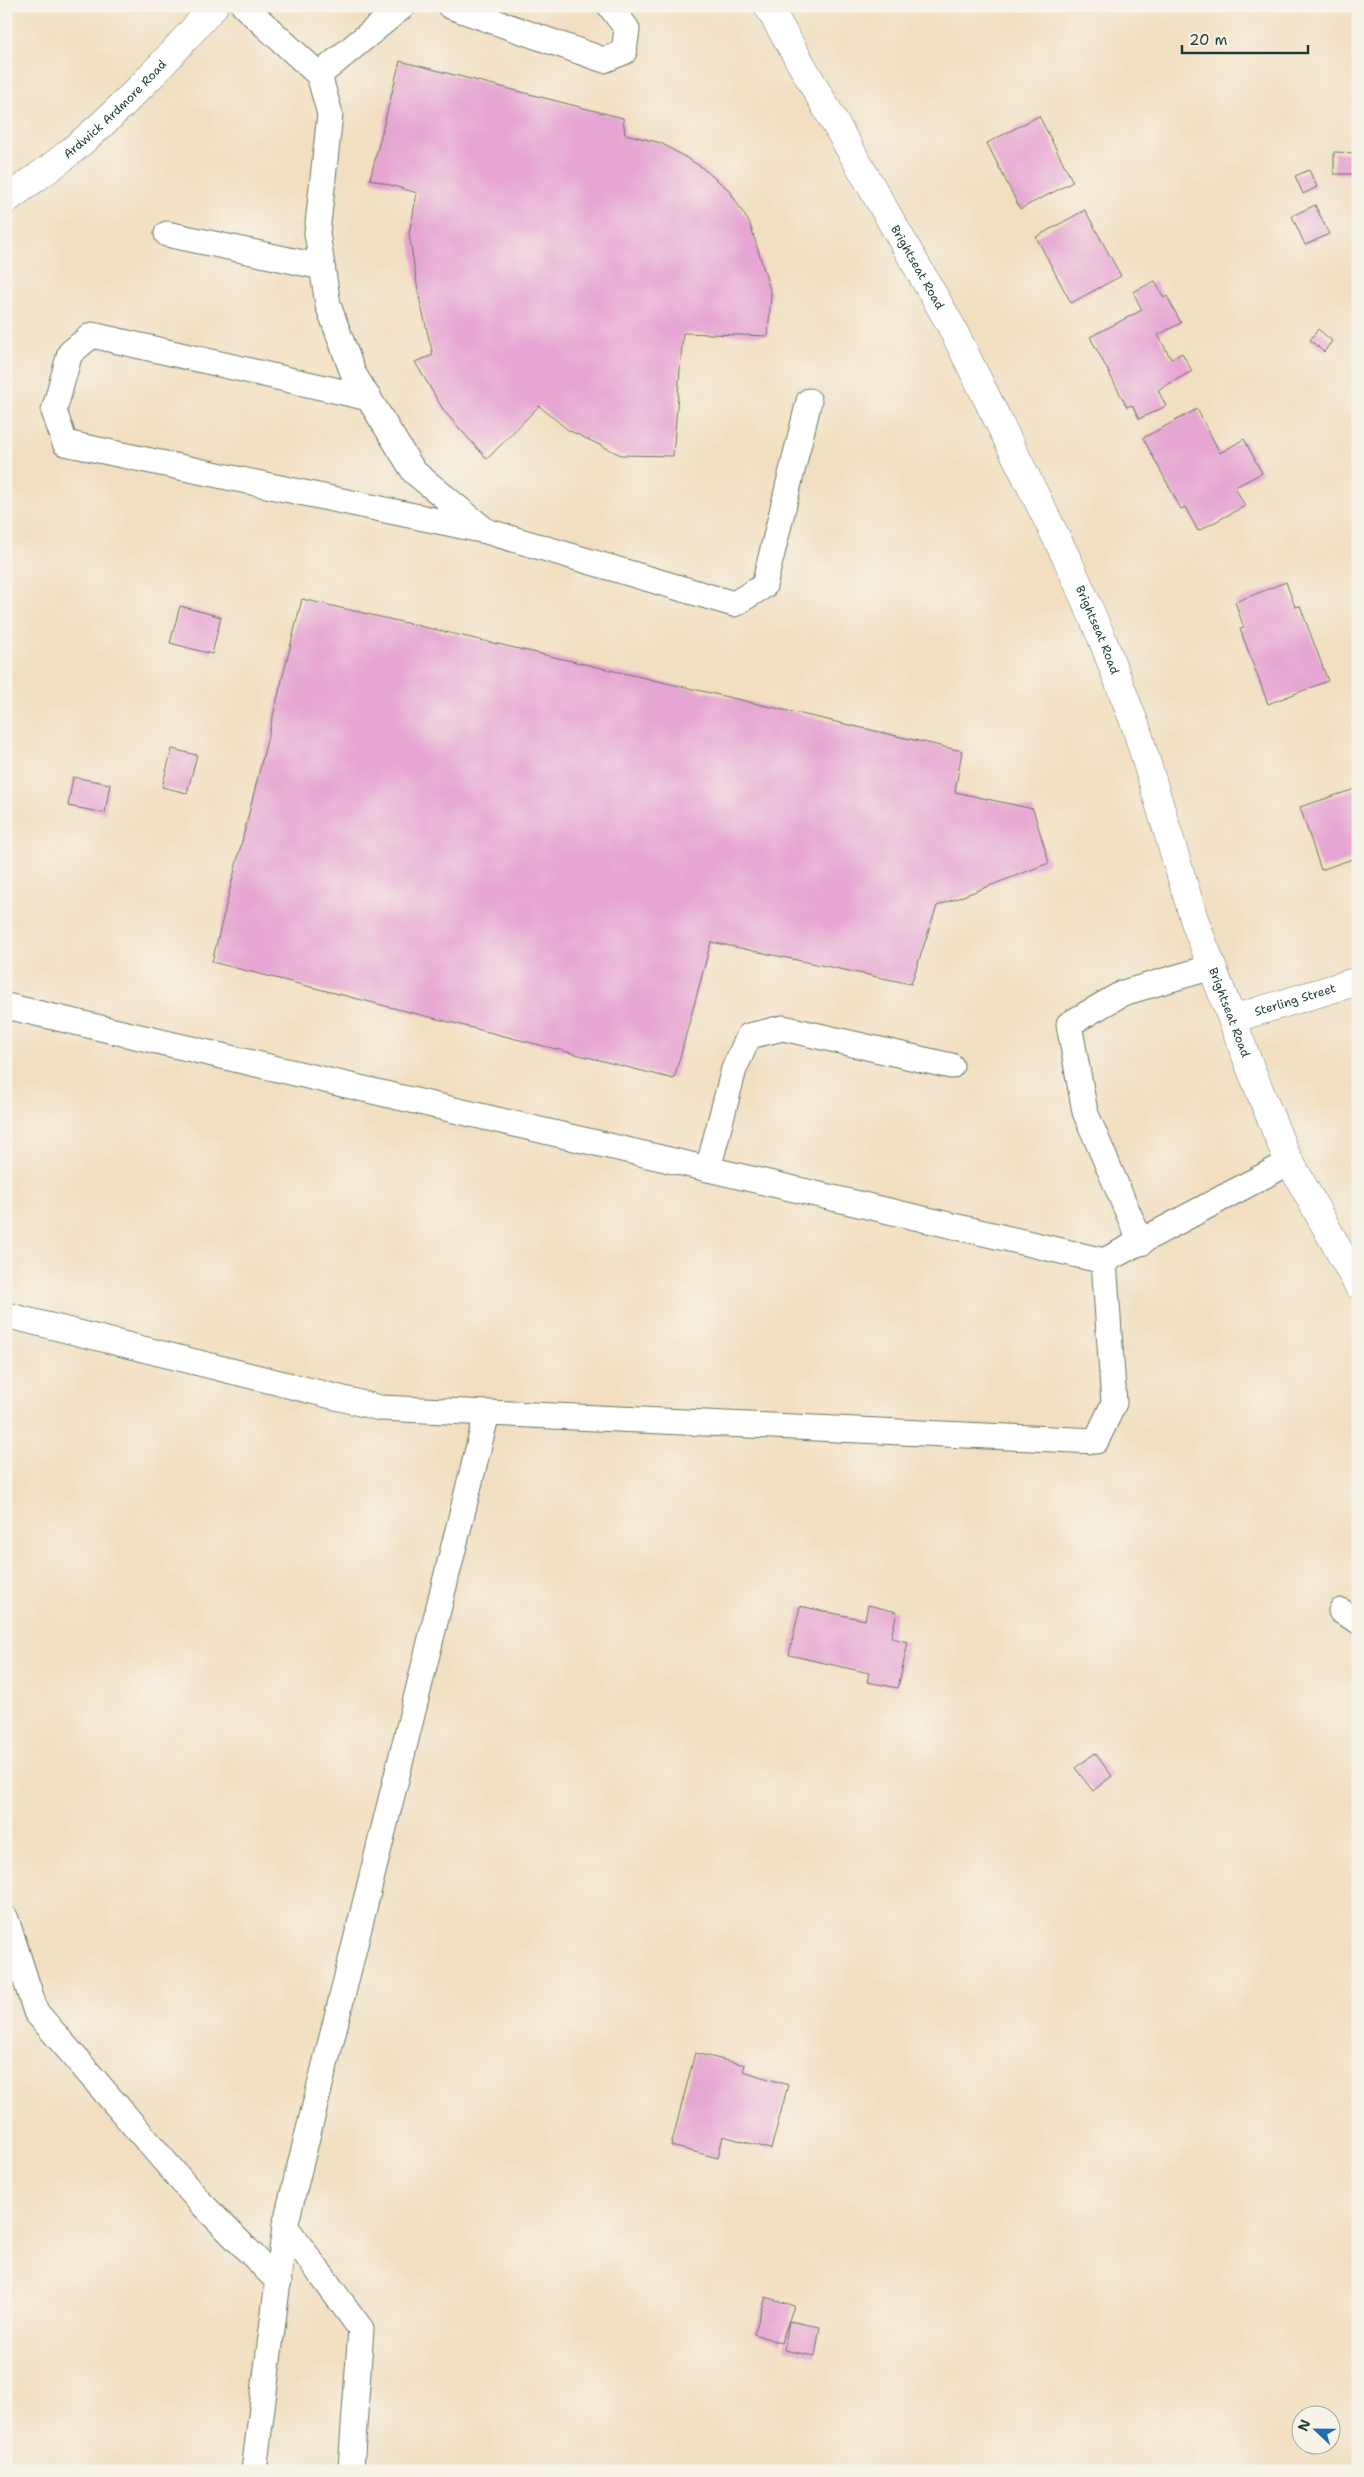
<svg xmlns="http://www.w3.org/2000/svg" width="1364" height="2477" viewBox="0 0 1364 2477" font-family="'Shantell Sans',sans-serif">
	<style>
		.building { fill: #e6a5d2 }
		.lines { fill: none; stroke-linecap: round; stroke-linejoin: round }
		.service-casing { stroke: #697665; stroke-width: 27 }
		.minor-casing { stroke: #697665; stroke-width: 29 }
		.tertiary-casing { stroke: #697665; stroke-width: 29 }
		.service { stroke: #fff; stroke-width: 25 }
		.minor { stroke: #fff; stroke-width: 28 }
		.tertiary { stroke: #fff; stroke-width: 28 }
		.labels { text-anchor: middle; dominant-baseline: central; stroke-width: 4.5; stroke-linejoin: round; paint-order: stroke }
		.street-label { font-size: 12px; fill: #1f3d34; stroke: #f7f3e8 }
	</style>
	<rect width="100%" height="100%" fill="#f7f3e8"/>
	<filter id="ink" filterUnits="userSpaceOnUse"><feTurbulence type="fractalNoise" baseFrequency=".02" numOctaves="2"/><feDisplacementMap in="SourceGraphic" scale="10" xChannelSelector="R" yChannelSelector="G"/><feConvolveMatrix kernelMatrix="1 2 1 2 8 2 1 2 1" color-interpolation-filters="sRGB"/></filter>
	<filter id="wash" filterUnits="userSpaceOnUse"><feTurbulence type="fractalNoise" baseFrequency=".0096" numOctaves="4" result="noise"/><feDisplacementMap in="SourceGraphic" scale="20" xChannelSelector="R" yChannelSelector="G"/><feGaussianBlur stdDeviation="1.12" result="paint"/><feColorMatrix in="noise" values="0 0 0 0 0 0 0 0 0 0 0 0 0 0 0 0 0 1.4 0 .05"/><feComposite in="paint" operator="in"/></filter>
	<g filter="url(#wash)">
		<rect width="100%" height="100%" fill="#f2dfc1"/>
		<g id="blocks">
			<g class="building">
				<polygon points="400,61 623,118 625,134 661,143 700,166 729,190 750,224 771,293 768,336 683,333 673,456 621,455 568,430 539,406 487,459 444,411 415,362 433,355 419,297 409,234 417,193 370,179"/>
				<polygon points="1039,116 1073,182 1020,209 987,143"/>
				<polygon points="1334,152 1358,153 1358,174 1334,174"/>
				<polygon points="1309,170 1317,187 1303,194 1295,176"/>
				<polygon points="1315,205 1329,234 1305,245 1292,216"/>
				<polygon points="1085,210 1121,276 1071,303 1036,237"/>
				<polygon points="1155,281 1164,298 1167,296 1181,323 1158,335 1171,359 1182,353 1192,371 1158,390 1166,406 1139,419 1132,405 1127,407 1090,337 1142,310 1133,292"/>
				<polygon points="1318,329 1332,341 1324,352 1310,340"/>
				<polygon points="1197,409 1220,453 1244,439 1262,473 1235,487 1245,506 1198,531 1185,507 1181,509 1143,438"/>
				<polygon points="1286,582 1295,607 1300,606 1328,681 1268,704 1240,629 1244,628 1235,602"/>
				<polygon points="302,599 962,751 955,792 1033,809 1049,863 937,906 911,984 711,942 674,1079 212,962"/>
				<polygon points="180,606 221,617 212,654 170,643"/>
				<polygon points="172,749 197,755 187,793 162,787"/>
				<polygon points="73,777 110,784 105,813 68,806"/>
				<polygon points="1358,788 1358,857 1321,870 1300,807"/>
				<polygon points="868,1605 897,1612 891,1638 908,1642 898,1688 867,1682 869,1673 789,1655 800,1606 865,1620"/>
				<polygon points="1095,1753 1112,1776 1093,1791 1075,1768"/>
				<polygon points="695,2053 745,2065 743,2071 788,2085 771,2149 723,2136 718,2158 671,2146"/>
				<polygon points="766,2297 794,2306 781,2343 754,2334"/>
				<polygon points="789,2321 820,2327 815,2356 784,2350"/>
			</g>
		</g>
	</g>
	<g filter="url(#ink)">
		<use href="#blocks" fill-opacity="0" stroke="#697665" stroke-width="1"/>
		<g class="lines">
			<g class="service-casing">
				<g id="service">
					<polyline points="244,6 319,75 330,114 317,233 328,305 353,373 414,472 486,531 734,604 764,586 809,401"/>
					<polyline points="450,6 604,60 624,52 627,29 610,6"/>
					<polyline points="319,75 403,6"/>
					<polyline points="167,234 322,267"/>
					<polyline points="369,398 92,335 70,353 54,411 65,443 481,530"/>
					<polyline points="6,1006 1104,1261 1290,1162"/>
					<polyline points="708,1169 734,1069 749,1036 783,1028 951,1066"/>
					<polyline points="1141,1243 1085,1112 1069,1024 1123,993 1212,967"/>
					<polyline points="6,1315 380,1408 1096,1441 1114,1403 1104,1261"/>
					<polyline points="1341,1611 1358,1621"/>
					<polyline points="6,1919 36,2012 199,2201 279,2282"/>
					<polyline points="285,2226 361,2329 351,2468 349,2471"/>
					<polyline points="254,2471 285,2226 487,1413"/>
				</g>
			</g>
			<g class="minor-casing">
				<g id="minor">
					<path id="s1" d="M1232 1019 1358 981"/>
				</g>
			</g>
			<g class="tertiary-casing">
				<g id="tertiary">
					<path id="s2" d="M768 6 950 324 1068 561 1101 636 1136 727 1195 922 1252 1072 1285 1153 1358 1285"/>
					<path id="s3" d="M6 200C25 185 46 172 65 156 120 112 168 59 214 6"/>
				</g>
			</g>
			<use href="#service" class="service"/>
			<use href="#minor" class="minor"/>
			<use href="#tertiary" class="tertiary"/>
		</g>
	</g>
	<g class="labels">
		<g class="street-label">
			<text stroke="none"><textPath href="#s3" startOffset="142">Ardwick Ardmore Road</textPath></text>
			<text stroke="none"><textPath href="#s2" startOffset="301">Brightseat Road</textPath></text>
			<text stroke="none"><textPath href="#s2" startOffset="706">Brightseat Road</textPath></text>
			<text stroke="none"><textPath href="#s1" startOffset="66">Sterling Street</textPath></text>
			<text stroke="none"><textPath href="#s2" startOffset="1111">Brightseat Road</textPath></text>
		</g>
	</g>
	<rect width="1364" height="2477" fill="none" stroke="#f7f3e8" stroke-width="25"/>
	<g transform="translate(1316 2430) rotate(292)"><circle r="24" fill="#f7f3e8" stroke="#a1aaa0"/>
	<path d="M0-4L9 19L0 12L-9 19Z" fill="#1f6fb2"/>
	<text y="-8" font-size="14" font-weight="bold" text-anchor="middle" fill="#1f3d34">N</text>
	</g>
	<path d="M1182 45v8h126v-8" fill="none" stroke="#1f3d34" stroke-width="2.5"/>
	<text x="1189" y="45" font-size="15" fill="#1f3d34" stroke="#f7f3e8" stroke-width="4" paint-order="stroke">20 m</text>
</svg>
